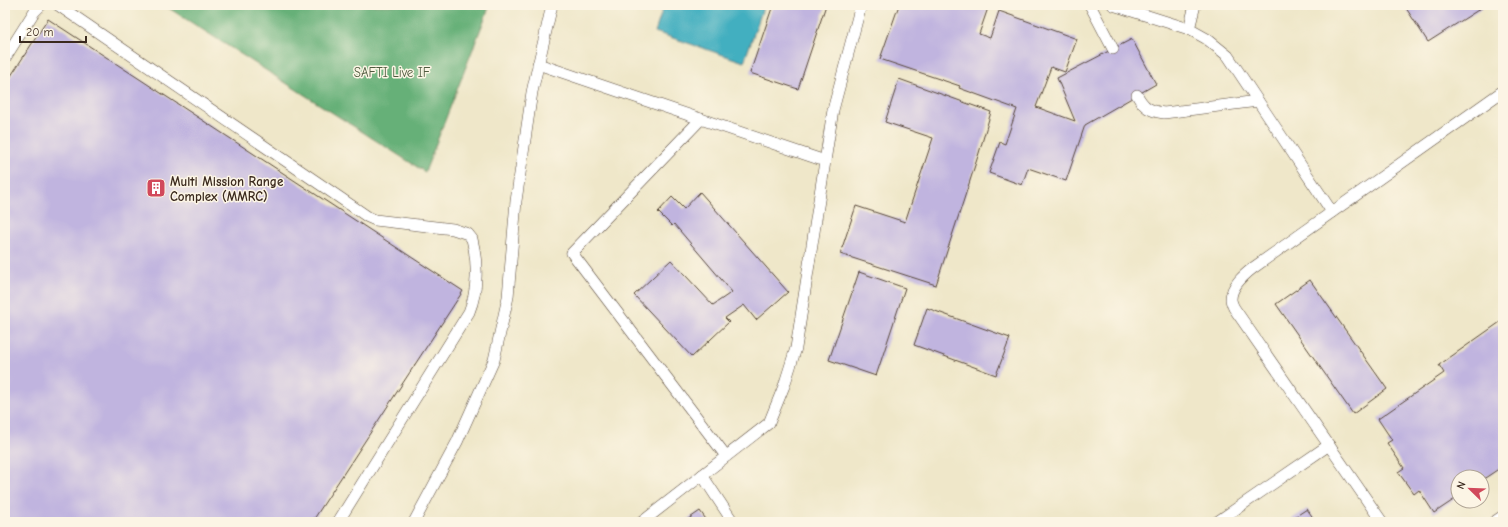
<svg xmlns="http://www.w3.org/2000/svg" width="1508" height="527" viewBox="0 0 1508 527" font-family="'Comic Neue',sans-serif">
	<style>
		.forest { fill: #66b078; stroke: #506d4b }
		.water { fill: #42afc0; stroke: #3e6c6f }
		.building { fill: #c0b4df }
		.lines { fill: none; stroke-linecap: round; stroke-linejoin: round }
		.service-casing { stroke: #564638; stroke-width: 12 }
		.service { stroke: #fff; stroke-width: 11 }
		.labels { text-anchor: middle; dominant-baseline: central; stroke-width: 3; stroke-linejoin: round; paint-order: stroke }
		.park-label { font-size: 13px; fill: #4f5b3f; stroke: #fcf5e5 }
		.poi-label { font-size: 13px; font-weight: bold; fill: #3b2a1e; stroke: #fcf5e5; text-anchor: start }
	</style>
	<rect width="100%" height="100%" fill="#fcf5e5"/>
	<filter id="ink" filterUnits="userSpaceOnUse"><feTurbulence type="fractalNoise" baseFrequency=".025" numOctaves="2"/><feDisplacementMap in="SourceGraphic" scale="8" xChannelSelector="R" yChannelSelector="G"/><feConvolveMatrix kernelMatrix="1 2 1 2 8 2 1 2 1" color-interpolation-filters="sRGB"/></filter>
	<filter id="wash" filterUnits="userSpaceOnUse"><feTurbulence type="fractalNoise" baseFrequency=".012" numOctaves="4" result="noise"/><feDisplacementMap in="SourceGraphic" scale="16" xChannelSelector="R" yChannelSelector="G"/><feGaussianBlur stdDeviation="0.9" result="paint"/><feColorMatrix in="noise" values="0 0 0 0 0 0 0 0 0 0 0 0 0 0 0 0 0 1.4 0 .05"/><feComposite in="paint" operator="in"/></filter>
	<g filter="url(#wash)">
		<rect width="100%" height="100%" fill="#efe7c9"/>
		<polygon class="forest" points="164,5 490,5 425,172"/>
		<polygon class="water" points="664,5 764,5 744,62 655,32"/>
		<g id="blocks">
			<g class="building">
				<polygon points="773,5 826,5 798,89 750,73"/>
				<polygon points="899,5 989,5 979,34 990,38 999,11 1077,39 1065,72 1051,67 1036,107 1075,121 1057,78 1132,39 1156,84 1085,125 1066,181 1028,168 1022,185 989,173 1000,142 1005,144 1017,109 959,88 960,86 880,59"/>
				<polygon points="1404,5 1486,5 1428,42"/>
				<polygon points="48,19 463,291 312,522 5,522 5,85"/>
				<polygon points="899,79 991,112 979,153 936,285 840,254 856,206 905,222 933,138 885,122"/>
				<polygon points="700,192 788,292 756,320 744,305 725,318 729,322 692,357 634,295 671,260 713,305 732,292 674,224 672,226 658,212 672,197 684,209"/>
				<polygon points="859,272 905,288 876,376 829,360"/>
				<polygon points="1310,280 1387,389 1353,414 1276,304"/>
				<polygon points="927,308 1010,338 996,375 914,345"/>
				<polygon points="1503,320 1503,466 1482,480 1482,477 1458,477 1458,497 1434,513 1419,490 1414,494 1398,472 1404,468 1387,443 1392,440 1378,419 1444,373 1439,365"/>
				<polygon points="1307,509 1316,522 1287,522"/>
				<polygon points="700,511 708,522 684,522"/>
			</g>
		</g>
	</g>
	<g filter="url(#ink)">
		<use href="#blocks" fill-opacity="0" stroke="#564638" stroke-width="1"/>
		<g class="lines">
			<g class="service-casing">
				<g id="service">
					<path d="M58 5 368 217 375 220 453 229 468 234 472 239C478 263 478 290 469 312L338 522"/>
					<polyline points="1090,5 1113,49"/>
					<polyline points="1113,5 1189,29 1207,39 1228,56 1332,212"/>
					<polyline points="1189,29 1195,5"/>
					<polyline points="5,58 34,12 41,5"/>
					<polyline points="538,64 825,161"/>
					<path d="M1137 95C1144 108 1150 111 1164 113L1258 101"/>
					<polyline points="701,119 572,253 726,456"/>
					<polyline points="702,475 733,522"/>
					<polyline points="414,522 457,442 494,360 508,297 516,201 532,92 552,5"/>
					<polyline points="642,522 769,423 784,386 796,348 833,110 861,5"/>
					<polyline points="1217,522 1329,445"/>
					<path d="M1382 522 1234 308C1233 306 1231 302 1231 299 1231 286 1244 275 1253 268L1503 91"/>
					<polyline points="1494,522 1503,516"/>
				</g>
			</g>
			<use href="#service" class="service"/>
		</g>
	</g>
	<defs>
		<g id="building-square" transform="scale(1)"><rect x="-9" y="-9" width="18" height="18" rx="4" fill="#d1495b" stroke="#fcf5e5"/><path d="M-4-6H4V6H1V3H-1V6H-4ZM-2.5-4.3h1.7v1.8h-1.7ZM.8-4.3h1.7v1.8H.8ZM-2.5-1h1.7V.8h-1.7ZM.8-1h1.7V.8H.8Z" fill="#fff"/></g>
	</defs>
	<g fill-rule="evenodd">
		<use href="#building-square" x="156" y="188"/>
	</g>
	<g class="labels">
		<g class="park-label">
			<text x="392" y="72">SAFTI Live IF</text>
		</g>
		<g class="poi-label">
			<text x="170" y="181">Multi Mission Range<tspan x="170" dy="15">Complex (MMRC)</tspan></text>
		</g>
	</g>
	<rect width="1508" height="527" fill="none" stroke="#fcf5e5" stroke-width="20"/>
	<g transform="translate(1470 489) rotate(293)"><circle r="19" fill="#fcf5e5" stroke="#afa495"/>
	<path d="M0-3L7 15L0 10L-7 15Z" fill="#d1495b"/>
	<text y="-6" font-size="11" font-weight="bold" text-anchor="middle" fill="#3b2a1e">N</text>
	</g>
	<path d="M20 36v6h66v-6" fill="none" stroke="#3b2a1e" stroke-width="2"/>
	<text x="26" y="36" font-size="12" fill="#3b2a1e" stroke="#fcf5e5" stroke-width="3" paint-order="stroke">20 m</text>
</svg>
